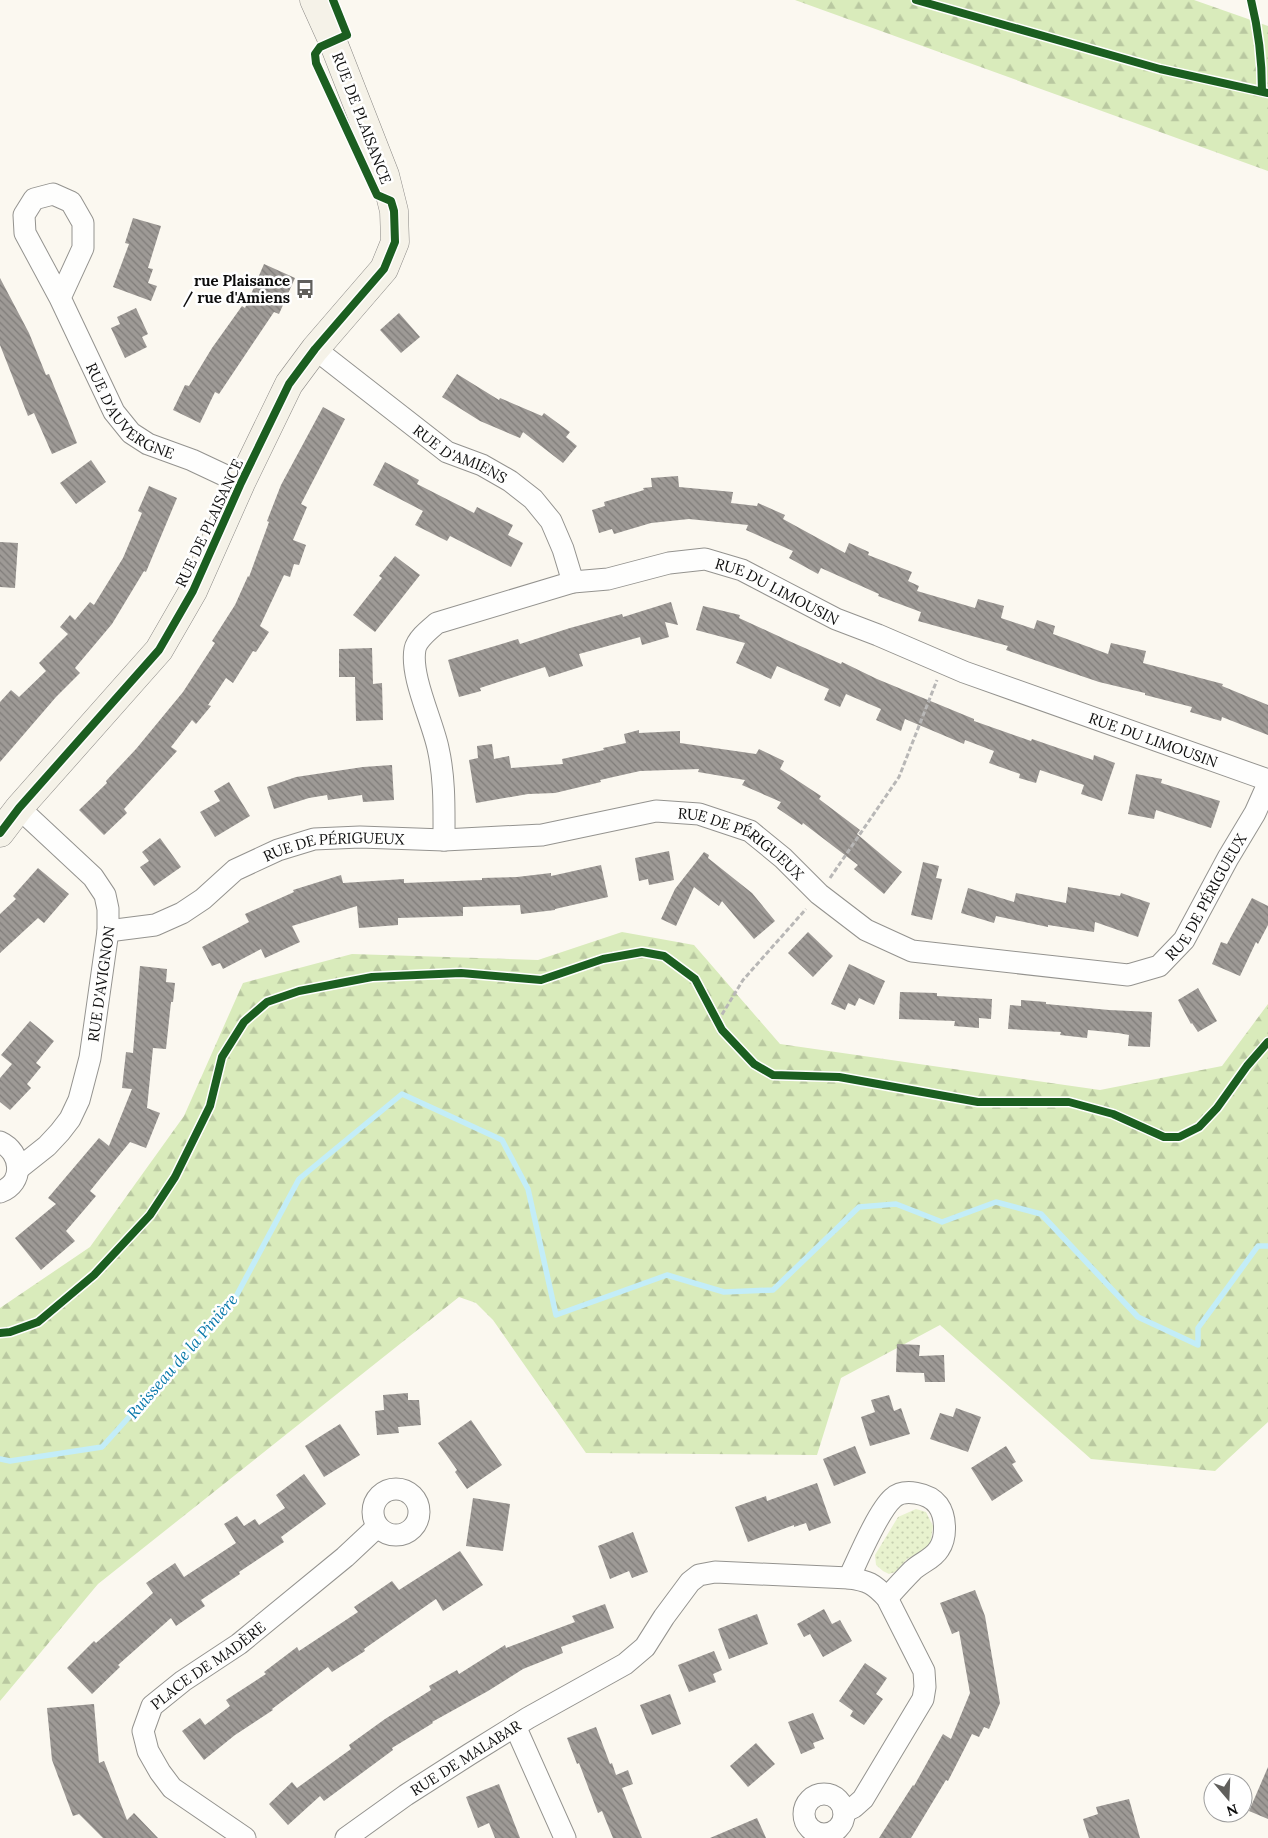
<svg xmlns="http://www.w3.org/2000/svg" width="1268" height="1838" viewBox="0 0 1268 1838" font-family="Lora,serif">
	<style>
		.grass { fill: url(#grass-dots) }
		.forest { fill: url(#forest-firs) }
		.lines { fill: none; stroke-linecap: round; stroke-linejoin: round }
		.stream { stroke: #c3edf8; stroke-width: 5.5 }
		.building { fill: url(#building-back-hatch) }
		.street-casing { stroke: #94938f; stroke-width: 23 }
		.secondary-casing { stroke: #8b8986; stroke-width: 29 }
		.path { stroke: #b8b7b6; stroke-width: 3; stroke-dasharray: 5 2.5; stroke-linecap: butt }
		.street { stroke: #fefefd; stroke-width: 21 }
		.secondary { stroke: #f5f2e8; stroke-width: 28 }
		.cycleway-casing { stroke: #fff; stroke-width: 11 }
		.cycleway { stroke: #1b5e20; stroke-width: 8 }
		.labels { text-anchor: middle; dominant-baseline: central; stroke-width: 5; stroke-linejoin: round; paint-order: stroke }
		.street-label { font-size: 15px; fill: #0d0d0d; stroke: #fff }
		.poi-label { font-size: 15px; font-weight: bold; fill: #0d0d0d; stroke: #fff; text-anchor: end }
		.water-label { font-size: 16px; font-style: italic; fill: #0a79aa; stroke: #fff }
	</style>
	<defs>
		<pattern id="grass-dots" width="8" height="8" patternUnits="userSpaceOnUse" patternTransform="scale(1.25)"><rect width="8" height="8" fill="#e8f2ce"/><path d="M2 2h.1M6 6h.1" fill="none" stroke="#c6ceb0" stroke-width="1.8" stroke-linecap="round"/></pattern>
		<pattern id="forest-firs" width="22" height="20" patternUnits="userSpaceOnUse" patternTransform="scale(1.25)"><rect width="22" height="20" fill="#d9ebbb"/><path d="M5 1l3.5 6h-7zM16 11l3.5 6h-7z" fill="#b9c8a0"/></pattern>
		<pattern id="building-back-hatch" width="6" height="6" patternUnits="userSpaceOnUse" patternTransform="scale(1.25)"><rect width="6" height="6" fill="#9e9a96"/><path d="M-1 5l2 2M0 0l6 6M5-1l2 2" fill="none" stroke="#7f7c79"/></pattern>
	</defs>
	<rect width="100%" height="100%" fill="#fbf8f0"/>
	<polygon class="grass" points="916,1509 926,1512 933,1526 930,1546 907,1559 895,1572 889,1574 883,1571 876,1565 875,1555 898,1517"/>
	<g class="forest">
		<polygon points="795,0 1194,0 1268,26 1268,171"/>
		<polygon points="622,932 694,945 780,1044 1100,1090 1222,1066 1268,1004 1268,1422 1215,1471 1091,1459 940,1325 841,1378 817,1455 586,1453 493,1320 476,1303 459,1297 98,1584 0,1701 0,1308 90,1247 184,1116 243,983 352,954 538,960"/>
	</g>
	<g class="lines">
		<polyline class="stream" points="0,1459 10,1461 102,1447 233,1302 299,1179 402,1094 502,1140 528,1189 556,1315 667,1275 724,1292 773,1290 859,1207 896,1204 942,1222 996,1202 1041,1214 1138,1317 1198,1345 1198,1328 1258,1246 1268,1246"/>
	</g>
	<g class="building">
		<polygon points="133,218 161,226 148,268 153,269 148,283 157,286 151,301 113,287 129,244 125,243"/>
		<polygon points="264,264 295,278 279,314 274,312 219,394 215,392 200,423 173,410 185,385 189,386 212,348 242,306 245,308"/>
		<polygon points="0,278 29,333 46,375 49,374 77,443 52,454 34,413 28,416 0,345"/>
		<polygon points="136,308 148,334 142,337 147,347 125,358 111,328 120,324 117,317"/>
		<polygon points="399,313 420,337 401,353 380,330"/>
		<polygon points="457,374 499,400 500,398 542,416 544,413 570,432 566,437 577,446 563,463 523,432 520,438 480,421 442,397"/>
		<polygon points="323,407 345,419 301,504 307,507 293,540 306,545 299,565 294,564 290,577 284,575 260,626 269,632 256,652 253,651 233,683 226,678 208,705 211,706 196,724 192,720 171,747 177,751 124,809 127,813 104,835 79,810 107,783 106,781 136,749 183,692 215,643 212,641 235,605 248,576 249,577 269,522 267,521 281,485"/>
		<polygon points="91,460 106,482 76,504 60,483"/>
		<polygon points="385,462 419,480 417,484 474,513 477,507 513,525 508,535 523,543 511,567 450,536 447,541 415,525 423,511 373,485"/>
		<polygon points="678,476 679,487 733,492 731,503 757,506 758,503 785,515 783,519 845,553 849,543 869,552 868,555 912,572 908,581 919,586 917,591 975,608 978,599 1004,606 1001,618 1034,629 1037,620 1055,626 1053,634 1108,654 1111,643 1146,651 1143,663 1223,684 1222,686 1268,705 1268,735 1222,717 1221,721 1190,712 1192,707 1145,695 1145,693 1099,682 1043,663 1006,650 1008,646 918,621 921,612 878,596 879,594 821,568 818,574 789,558 793,551 746,530 748,525 689,519 651,523 614,534 612,529 599,533 592,510 605,506 604,502 644,490 643,488 652,487 651,478"/>
		<polygon points="149,486 177,498 146,572 144,571 112,624 75,668 80,673 56,697 0,762 0,702 11,690 19,697 46,671 39,663 68,634 60,627 70,615 75,620 90,602 94,605 123,558 142,513 138,511"/>
		<polygon points="0,542 18,543 15,588 0,587"/>
		<polygon points="395,556 420,575 375,632 353,615 382,578 379,576"/>
		<polygon points="671,602 678,625 665,622 669,637 642,645 640,637 579,654 583,666 549,677 545,667 480,688 481,691 459,697 448,660 518,639 520,644 570,628 622,614 623,617"/>
		<polygon points="703,606 740,615 739,618 789,641 841,664 842,662 877,679 974,719 974,721 1031,741 1032,739 1093,760 1094,755 1115,763 1102,801 1081,794 1084,785 1040,770 1036,783 1019,778 1020,774 989,763 994,751 965,740 964,744 905,719 901,731 876,720 881,709 846,694 840,707 824,700 829,689 777,666 771,679 736,663 745,643 696,630"/>
		<polygon points="372,648 373,684 382,683 383,720 356,721 355,677 339,677 339,649"/>
		<polygon points="639,730 639,733 680,731 680,743 756,754 759,749 784,761 780,769 821,796 819,799 860,830 857,834 902,872 884,894 854,869 858,865 803,823 802,825 777,808 781,802 742,785 745,780 698,772 699,769 640,771 600,780 601,782 555,793 528,794 476,803 469,760 478,758 477,746 492,744 494,759 509,756 511,768 563,764 562,759 604,750 603,748 626,743 624,734"/>
		<polygon points="392,765 394,800 363,802 362,795 328,800 327,795 309,798 274,809 267,787 296,777 363,767"/>
		<polygon points="1136,774 1162,779 1161,783 1220,801 1211,828 1156,810 1154,819 1128,814"/>
		<polygon points="229,782 250,816 215,837 200,812 220,801 214,791"/>
		<polygon points="160,838 181,867 154,886 140,867 149,861 142,852"/>
		<polygon points="669,851 674,880 649,885 648,879 639,881 635,858"/>
		<polygon points="704,852 709,855 708,858 752,893 775,921 754,939 722,901 719,906 694,887 676,926 661,919 675,889"/>
		<polygon points="923,862 939,866 936,878 942,879 932,920 911,915"/>
		<polygon points="601,865 608,897 555,909 555,910 521,914 520,905 463,907 463,916 398,918 398,925 359,928 357,906 292,926 300,942 265,958 261,949 223,969 220,963 212,966 202,947 249,922 245,914 294,892 293,890 341,875 343,883 404,879 404,883 482,880 482,878 517,877 551,873 551,876"/>
		<polygon points="38,868 69,894 44,923 38,918 0,953 0,914 16,899 13,896"/>
		<polygon points="1068,887 1120,896 1121,893 1150,903 1138,937 1095,922 1094,932 1048,925 1048,927 996,916 994,923 961,913 968,888 1014,902 1016,893 1066,903"/>
		<polygon points="1252,898 1268,906 1268,925 1258,944 1256,942 1240,976 1212,964 1221,942 1227,944"/>
		<polygon points="808,932 833,956 813,977 788,953"/>
		<polygon points="849,964 885,981 874,1005 859,998 855,1006 848,1003 845,1010 831,1004"/>
		<polygon points="140,966 167,969 166,982 175,983 173,1002 171,1002 166,1049 153,1048 147,1108 160,1113 146,1148 130,1142 90,1191 96,1196 66,1231 75,1241 41,1270 15,1238 56,1204 48,1198 99,1138 109,1146 132,1089 122,1088 126,1052 133,1053"/>
		<polygon points="1198,988 1217,1021 1198,1032 1192,1023 1191,1024 1178,1000"/>
		<polygon points="900,992 937,993 937,996 992,999 991,1019 979,1018 979,1028 954,1026 955,1021 899,1019"/>
		<polygon points="1021,1000 1046,1002 1046,1004 1109,1010 1152,1012 1150,1047 1128,1046 1129,1035 1118,1033 1088,1030 1087,1038 1060,1035 1061,1032 1008,1029 1010,1005 1021,1006"/>
		<polygon points="30,1021 54,1041 36,1063 41,1067 27,1084 31,1088 10,1110 0,1102 0,1078 12,1064 1,1055"/>
		<polygon points="897,1344 920,1345 919,1356 944,1355 945,1382 925,1382 924,1373 896,1372"/>
		<polygon points="408,1393 408,1400 419,1400 421,1425 398,1427 399,1433 377,1435 375,1411 384,1410 383,1395"/>
		<polygon points="889,1395 894,1411 901,1408 910,1434 870,1446 861,1417 875,1412 871,1400"/>
		<polygon points="956,1408 981,1417 968,1452 930,1439 940,1413 953,1417"/>
		<polygon points="471,1420 502,1465 467,1489 455,1472 457,1470 438,1443"/>
		<polygon points="340,1424 360,1455 324,1477 305,1446"/>
		<polygon points="855,1446 866,1473 834,1486 823,1459"/>
		<polygon points="1006,1446 1016,1462 1012,1464 1023,1481 992,1501 971,1468"/>
		<polygon points="304,1474 326,1504 281,1537 284,1542 239,1572 240,1574 201,1600 205,1606 176,1626 171,1618 118,1665 120,1667 92,1694 67,1668 94,1641 96,1643 153,1593 146,1583 175,1563 184,1577 236,1543 224,1524 237,1516 244,1526 255,1519 259,1525 285,1508 276,1495"/>
		<polygon points="817,1483 831,1523 809,1531 806,1523 794,1527 794,1525 748,1542 735,1507 766,1496 767,1501"/>
		<polygon points="473,1498 510,1504 503,1551 466,1546"/>
		<polygon points="633,1532 648,1572 632,1578 629,1571 610,1579 598,1546"/>
		<polygon points="460,1551 483,1585 443,1611 436,1599 364,1649 365,1651 332,1672 328,1667 272,1709 273,1710 235,1735 204,1760 182,1731 200,1718 205,1725 230,1706 226,1700 266,1674 264,1672 297,1647 299,1651 358,1612 354,1607 392,1581 399,1590"/>
		<polygon points="975,1590 985,1616 1000,1703 989,1729 984,1727 979,1737 972,1734 948,1781 946,1780 911,1838 879,1838 913,1785 914,1786 943,1734 951,1739 970,1693 959,1631 952,1634 940,1603"/>
		<polygon points="605,1604 614,1628 561,1647 563,1653 523,1669 488,1691 432,1722 433,1723 392,1748 393,1750 324,1801 320,1796 288,1825 269,1804 292,1782 297,1788 351,1749 349,1745 385,1719 431,1690 429,1686 457,1670 459,1674 505,1645 506,1648 575,1622 572,1616"/>
		<polygon points="824,1609 832,1624 840,1620 852,1641 823,1657 810,1634 804,1637 797,1624"/>
		<polygon points="757,1614 768,1644 729,1659 718,1629"/>
		<polygon points="714,1651 722,1670 713,1674 716,1682 689,1692 678,1665"/>
		<polygon points="865,1663 887,1678 876,1694 883,1699 864,1725 850,1716 853,1711 839,1701"/>
		<polygon points="670,1694 681,1724 652,1735 640,1705"/>
		<polygon points="94,1704 99,1763 104,1761 127,1820 134,1813 158,1838 103,1838 79,1814 73,1816 52,1760 47,1708"/>
		<polygon points="813,1713 824,1739 813,1743 815,1748 801,1754 788,1722"/>
		<polygon points="596,1727 610,1764 612,1763 616,1775 628,1770 633,1784 622,1788 642,1838 613,1838 602,1811 598,1813 579,1763 577,1764 567,1738"/>
		<polygon points="756,1743 775,1764 748,1787 730,1766"/>
		<polygon points="1268,1767 1268,1819 1249,1811"/>
		<polygon points="499,1784 520,1838 495,1838 489,1823 478,1828 466,1797"/>
		<polygon points="1129,1799 1140,1838 1089,1838 1083,1819 1098,1814 1096,1807"/>
		<polygon points="757,1818 766,1838 710,1838"/>
	</g>
	<g class="lines">
		<g class="street-casing">
			<g id="street">
				<path id="s1" d="M60 298 25 233 24 215 34 199 53 194 71 202 83 223V248L60 298 114 412 131 433 148 444 192 460 241 483"/>
				<path id="s2" d="M315 349 447 452 482 465 510 481 533 499 551 521 563 549 573 582"/>
				<path id="s3" d="M444 840C444 809 445 779 438 748 432 720 410 676 415 649 417 639 430 629 437 623L573 582 608 579 669 563 705 559 742 570 836 619 878 635 964 672 1268 780"/>
				<path id="s4" d="M108 931 155 925 182 913 203 899 235 870 278 850 314 839 360 837 444 840 542 835 656 811 699 814 750 831 783 858 819 894 866 930 912 951 1128 975 1159 966 1184 940 1228 858 1255 813 1268 784"/>
				<path d="M0 1142C22 1152 25 1183 0 1192"/>
				<path id="s5" d="M18 1169 47 1146 60 1132 70 1119 79 1100 90 1058 108 931V909L105 895 93 877 19 808"/>
				<circle cx="396" cy="1512" r="23"/>
				<path d="M849 1578C858 1559 878 1511 893 1498 904 1488 929 1493 938 1505 946 1516 947 1537 939 1549 933 1559 922 1562 913 1570 904 1579 895 1589 887 1598"/>
				<polyline points="515,1726 565,1838"/>
				<circle cx="824" cy="1814" r="20"/>
				<path id="s6" d="M245 1838 172 1788 160 1772 148 1751 143 1731 152 1706 183 1681 239 1644 345 1557 377 1527"/>
				<path id="s7" d="M346 1838 406 1795 470 1754 528 1718 625 1664 645 1647 664 1617 690 1582 699 1575 715 1572 849 1578C868 1581 873 1583 887 1598L924 1671 925 1687 923 1699 863 1799 854 1807 844 1812"/>
			</g>
		</g>
		<g class="secondary-casing">
			<polyline id="secondary" points="0,833 19,808 159,650 193,591 241,483 289,384 315,349 384,269 395,242 394,211 385,175 333,42 314,0"/>
		</g>
		<g class="path">
			<polyline points="830,878 899,777 937,680"/>
			<polyline points="718,1021 743,980 806,909"/>
		</g>
		<use href="#street" class="street"/>
		<use href="#secondary" class="secondary"/>
		<g class="cycleway-casing">
			<g id="cycleway">
				<polyline points="916,0 1160,69 1268,93"/>
				<path d="M1251 0C1259 32 1262 58 1262 91"/>
				<polyline points="0,833 19,808 159,650 193,591 241,483 289,384 315,349 384,269 395,242 394,211 391,201 377,195 316,63 315,54 320,47 347,35 333,0"/>
				<polyline points="0,1333 10,1332 38,1322 94,1275 150,1215 175,1177 210,1106 222,1057 244,1022 267,1002 299,991 372,977 461,973 541,980 603,959 642,952 664,956 695,979 722,1030 754,1064 773,1075 839,1077 978,1102 1069,1102 1113,1114 1164,1137 1179,1137 1199,1127 1217,1108 1247,1066 1268,1042"/>
			</g>
		</g>
		<use href="#cycleway" class="cycleway"/>
	</g>
	<defs>
		<g id="bus-bare" transform="scale(1.5)"><path d="M-5-6H5V4H4V6H2V4H-2V6H-4V4H-5ZM-3.5-4V0h7V-4ZM-3.5 1.2v1.5H-2V1.2ZM2 1.2v1.5H3.5V1.2Z" fill="#605f5c" stroke="#fff" stroke-width="2.5" paint-order="stroke"/></g>
	</defs>
	<g fill-rule="evenodd">
		<use href="#bus-bare" x="305" y="289"/>
	</g>
	<g class="labels">
		<g class="street-label">
			<text transform="translate(362 118) rotate(69)">RUE DE PLAISANCE</text>
			<text stroke="none"><textPath href="#s1" startOffset="391">RUE D'AUVERGNE</textPath></text>
			<text stroke="none"><textPath href="#s2" startOffset="180">RUE D'AMIENS</textPath></text>
			<text transform="translate(209 523) rotate(-65)">RUE DE PLAISANCE</text>
			<text stroke="none"><textPath href="#s3" startOffset="585">RUE DU LIMOUSIN</textPath></text>
			<text stroke="none"><textPath href="#s3" startOffset="990">RUE DU LIMOUSIN</textPath></text>
			<text stroke="none"><textPath href="#s4" startOffset="669">RUE DE PÉRIGUEUX</textPath></text>
			<text stroke="none"><textPath href="#s4" startOffset="249">RUE DE PÉRIGUEUX</textPath></text>
			<text stroke="none"><textPath href="#s4" startOffset="1209">RUE DE PÉRIGUEUX</textPath></text>
			<text stroke="none"><textPath href="#s5" startOffset="212">RUE D'AVIGNON</textPath></text>
			<text stroke="none"><textPath href="#s6" startOffset="249">PLACE DE MADÈRE</textPath></text>
			<text stroke="none"><textPath href="#s7" startOffset="144">RUE DE MALABAR</textPath></text>
		</g>
		<g class="poi-label">
			<text x="290" y="280">rue Plaisance<tspan x="290" dy="17">/ rue d'Amiens</tspan></text>
		</g>
		<g class="water-label">
			<text transform="translate(182 1356) rotate(-49)">Ruisseau de la Pinière</text>
		</g>
	</g>
	<g transform="translate(1228 1798) rotate(161)"><circle r="24" fill="#ffffff" stroke="#9e9e9e"/>
	<path d="M0-4L9 19L0 12L-9 19Z" fill="#605f5c"/>
	<text y="-8" font-size="14" font-weight="bold" text-anchor="middle" fill="#0d0d0d">N</text>
	</g>
</svg>
